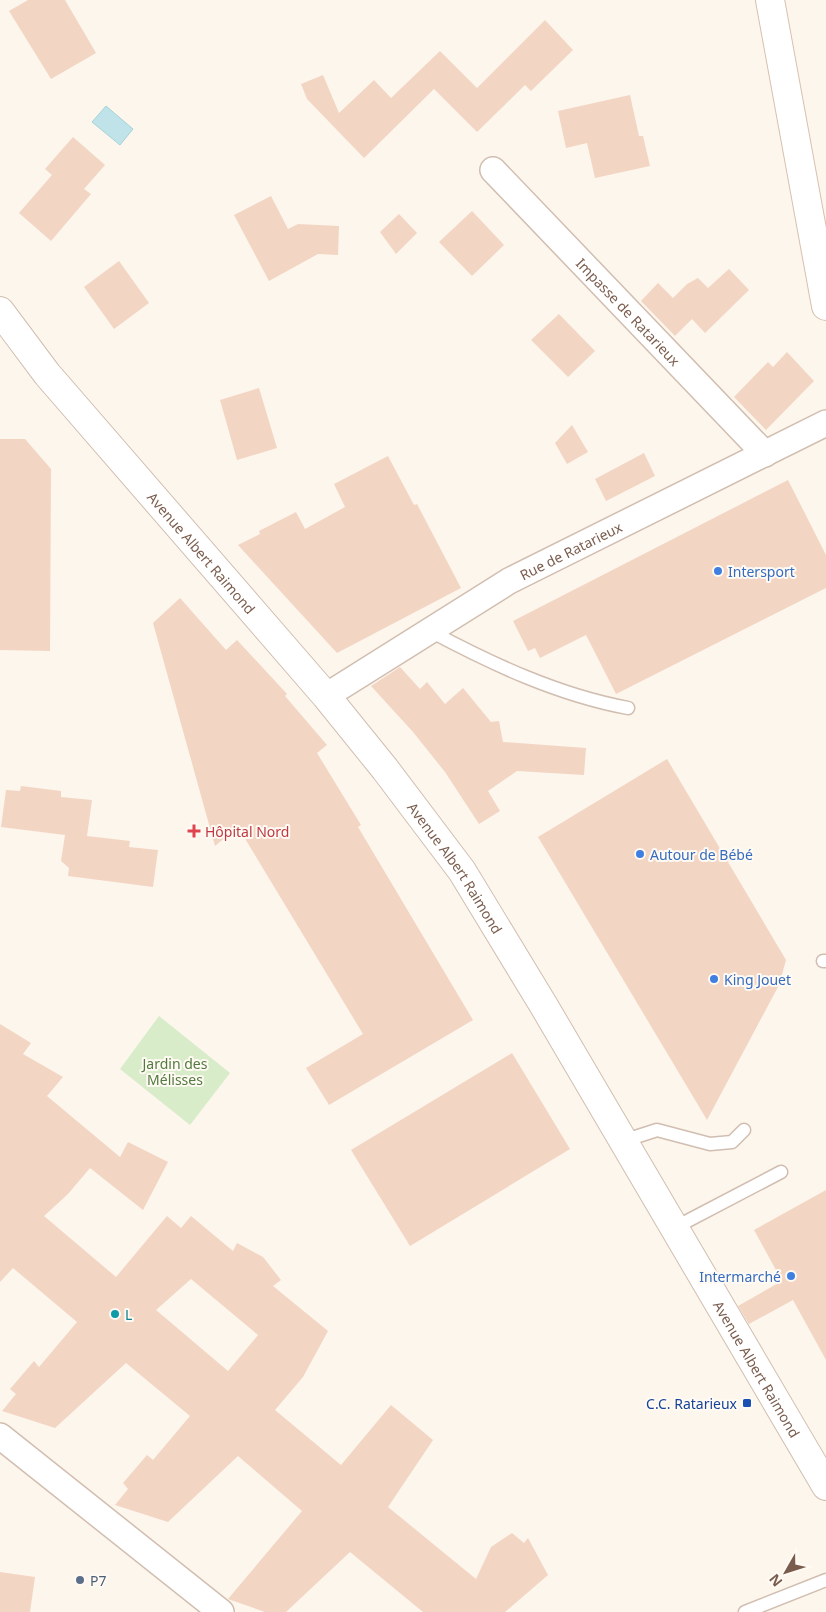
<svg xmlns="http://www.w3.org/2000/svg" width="826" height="1612" viewBox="0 0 826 1612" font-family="'Noto Sans',sans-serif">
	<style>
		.green { fill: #d8ecc9 }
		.water { fill: #bfe3e8; stroke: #a5d3da }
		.building { fill: #f3d5c3; fill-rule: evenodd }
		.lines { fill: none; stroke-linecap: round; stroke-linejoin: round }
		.service-casing { stroke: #d1beb0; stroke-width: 15 }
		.minor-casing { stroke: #d1beb0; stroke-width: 28 }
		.tertiary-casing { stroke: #d1beb0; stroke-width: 30 }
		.secondary-casing { stroke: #d6c0b0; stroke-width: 30 }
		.service { stroke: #fff; stroke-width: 12 }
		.minor { stroke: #fff; stroke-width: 25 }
		.tertiary { stroke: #fff; stroke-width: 28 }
		.secondary { stroke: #fff; stroke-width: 28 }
		.shop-dot { fill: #3f7fe0; stroke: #fffaf3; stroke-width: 2 }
		.health-dot { fill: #e0444e; stroke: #fffaf3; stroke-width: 2 }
		.culture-dot { fill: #0f9aa8; stroke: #fffaf3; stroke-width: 2 }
		.transit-dot { fill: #1a4fb4; stroke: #fffaf3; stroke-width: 2 }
		.service-dot { fill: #5c6f8a; stroke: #fffaf3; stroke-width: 2 }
		.labels { text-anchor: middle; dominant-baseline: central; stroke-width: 4; stroke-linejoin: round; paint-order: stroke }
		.street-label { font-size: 14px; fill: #7a5c4d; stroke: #fffaf3 }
		.shop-label { font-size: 14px; fill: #366cbe; stroke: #fffaf3; text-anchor: start }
		.health-label { font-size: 14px; fill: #be3a42; stroke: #fffaf3; text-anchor: start }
		.park-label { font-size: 14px; fill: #537a41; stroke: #fffaf3 }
		.culture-label { font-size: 14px; fill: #0d838f; stroke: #fffaf3; text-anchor: start }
		.transit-label { font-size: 14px; fill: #164399; stroke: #fffaf3; text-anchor: end }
		.service-label { font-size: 14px; fill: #4e5e75; stroke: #fffaf3; text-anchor: start }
	</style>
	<rect width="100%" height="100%" fill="#fdf6ec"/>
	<polygon class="green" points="159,1016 230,1073 190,1125 120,1069"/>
	<polygon class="water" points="106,106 133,129 120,145 92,122"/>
	<g class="building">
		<polygon points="28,0 65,0 96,53 51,79 9,11"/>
		<polygon points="545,20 573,50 531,91 525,85 477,132 434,89 364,158 307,99 301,84 323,75 339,113 374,80 391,98 440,51 477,88"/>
		<polygon points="630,95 639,136 643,136 650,166 595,178 587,143 566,148 558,111"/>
		<polygon points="73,137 105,165 84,189 91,194 51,241 19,213 52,175 45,169"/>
		<polygon points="271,196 288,229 298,224 339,226 338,255 318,254 269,281 234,215"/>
		<polygon points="472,211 504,245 472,276 439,242"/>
		<polygon points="399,214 417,233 396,254 380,232"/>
		<polygon points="119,261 149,303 114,329 84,287"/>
		<polygon points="729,269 749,290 705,333 692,319 675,336 641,301 658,283 673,298 687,284 698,278 708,288"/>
		<polygon points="559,314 595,351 568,377 531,340"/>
		<polygon points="787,352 814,381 766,430 734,397 768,362 773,367"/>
		<polygon points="259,388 277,448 237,460 220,400"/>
		<polygon points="572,425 588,452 567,464 555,443"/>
		<polygon points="0,439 25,439 51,469 50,651 0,650"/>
		<polygon points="644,453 655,476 606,501 595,479"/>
		<polygon points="388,456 414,505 417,504 461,588 337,653 238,545 260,534 259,531 296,512 305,529 345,507 334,484"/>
		<polygon points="788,480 826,555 826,588 616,694 586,635 540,658 535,648 528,651 513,621"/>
		<polygon points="180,598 226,650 237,640 287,694 285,696 327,745 317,753 361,825 358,827 473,1020 329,1105 306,1068 363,1034 238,827 215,846 153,623"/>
		<polygon points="400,667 420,689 427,682 445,704 463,688 491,722 499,721 503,742 586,748 584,775 517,771 488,791 500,811 479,824 445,772 413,732 371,686"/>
		<polygon points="667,759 786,960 779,985 707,1120 538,837"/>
		<polygon points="21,786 61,791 61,797 92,800 87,836 130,841 129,847 158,850 153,887 68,876 69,868 61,861 65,835 1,827 6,790 20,791"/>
		<path d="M0 1024 31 1043 23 1054 63 1077 47 1096 120 1157 128 1142 168 1162 143 1210 90 1168 68 1194 44 1216 116 1277 167 1216 181 1228 191 1216 233 1251 237 1243 263 1257 281 1280 273 1286 328 1331 303 1377 275 1410 341 1465 391 1405 433 1440 388 1507 476 1579 491 1547 512 1533 524 1543 528 1538 548 1575 505 1612H423L350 1552 286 1612H265L228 1599 302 1511 238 1456 168 1522 115 1505 128 1489 123 1483 147 1455 153 1460 190 1416 126 1363 55 1428 2 1411 16 1394 10 1389 34 1361 39 1367 77 1322 13 1268 0 1282ZM191 1279 258 1335 228 1371 156 1310Z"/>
		<polygon points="512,1053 570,1149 410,1246 351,1150"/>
		<polygon points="826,1190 826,1360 793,1300 749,1324 738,1306 782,1281 754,1230"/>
		<polygon points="0,1572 35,1577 30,1612 0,1612"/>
	</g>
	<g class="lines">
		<g class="service-casing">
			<g id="service">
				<path d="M430 631C492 664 558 695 628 708"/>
				<polyline points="823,961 826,961"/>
				<polyline points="623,1141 657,1130 710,1144 732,1142 744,1130"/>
				<polyline points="674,1228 781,1172"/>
				<polyline points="745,1612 826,1580"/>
			</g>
		</g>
		<g class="minor-casing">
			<g id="minor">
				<path id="s1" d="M493 170 765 454"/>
				<path id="s2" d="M326 696 509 581 826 423"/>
				<polyline points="0,1436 221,1612"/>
			</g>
		</g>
		<g class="tertiary-casing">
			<g id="tertiary">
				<path id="s3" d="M0 311 47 374 326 696 385 769 462 871 544 1006 826 1486"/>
			</g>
		</g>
		<g class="secondary-casing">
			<polyline id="secondary" points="770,0 826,306"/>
		</g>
		<use href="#service" class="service"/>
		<use href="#minor" class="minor"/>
		<use href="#tertiary" class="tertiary"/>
		<use href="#secondary" class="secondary"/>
	</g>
	<g class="shop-dot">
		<circle cx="718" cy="571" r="5"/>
		<circle cx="640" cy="854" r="5"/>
		<circle cx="714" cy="979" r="5"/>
		<circle cx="791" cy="1276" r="5"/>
	</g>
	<path class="health-dot" d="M191.5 823.5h5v5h5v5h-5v5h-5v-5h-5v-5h5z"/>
	<circle class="culture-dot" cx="115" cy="1314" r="5"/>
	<rect class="transit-dot" x="742" y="1398" width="10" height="10" rx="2.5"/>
	<circle class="service-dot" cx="80" cy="1580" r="5"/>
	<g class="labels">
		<g class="street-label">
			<text stroke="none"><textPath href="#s1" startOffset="196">Impasse de Ratarieux</textPath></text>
			<text stroke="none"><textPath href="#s2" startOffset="285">Rue de Ratarieux</textPath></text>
			<text stroke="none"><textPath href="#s3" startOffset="315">Avenue Albert Raimond</textPath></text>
			<text stroke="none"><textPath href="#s3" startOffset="720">Avenue Albert Raimond</textPath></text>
			<text stroke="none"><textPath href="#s3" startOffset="1305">Avenue Albert Raimond</textPath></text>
		</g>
		<g class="shop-label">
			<text x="728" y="571">Intersport</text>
			<text x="650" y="854">Autour de Bébé</text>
			<text x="724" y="979">King Jouet</text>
			<text x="781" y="1276" text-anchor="end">Intermarché</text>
		</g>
		<g class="health-label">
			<text x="205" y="831">Hôpital Nord</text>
		</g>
		<g class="park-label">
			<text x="175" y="1063">Jardin des<tspan x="175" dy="16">Mélisses</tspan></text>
		</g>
		<g class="culture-label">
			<text x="125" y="1314">L</text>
		</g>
		<g class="transit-label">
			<text x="737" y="1403">C.C. Ratarieux</text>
		</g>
		<g class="service-label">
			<text x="90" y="1580">P7</text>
		</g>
	</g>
	<g transform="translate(786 1572) rotate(231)" stroke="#fffaf3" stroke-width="4" paint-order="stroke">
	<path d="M0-4L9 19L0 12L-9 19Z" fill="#7a5c4d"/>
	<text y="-8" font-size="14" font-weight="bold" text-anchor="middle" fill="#7a5c4d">N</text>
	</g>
</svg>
